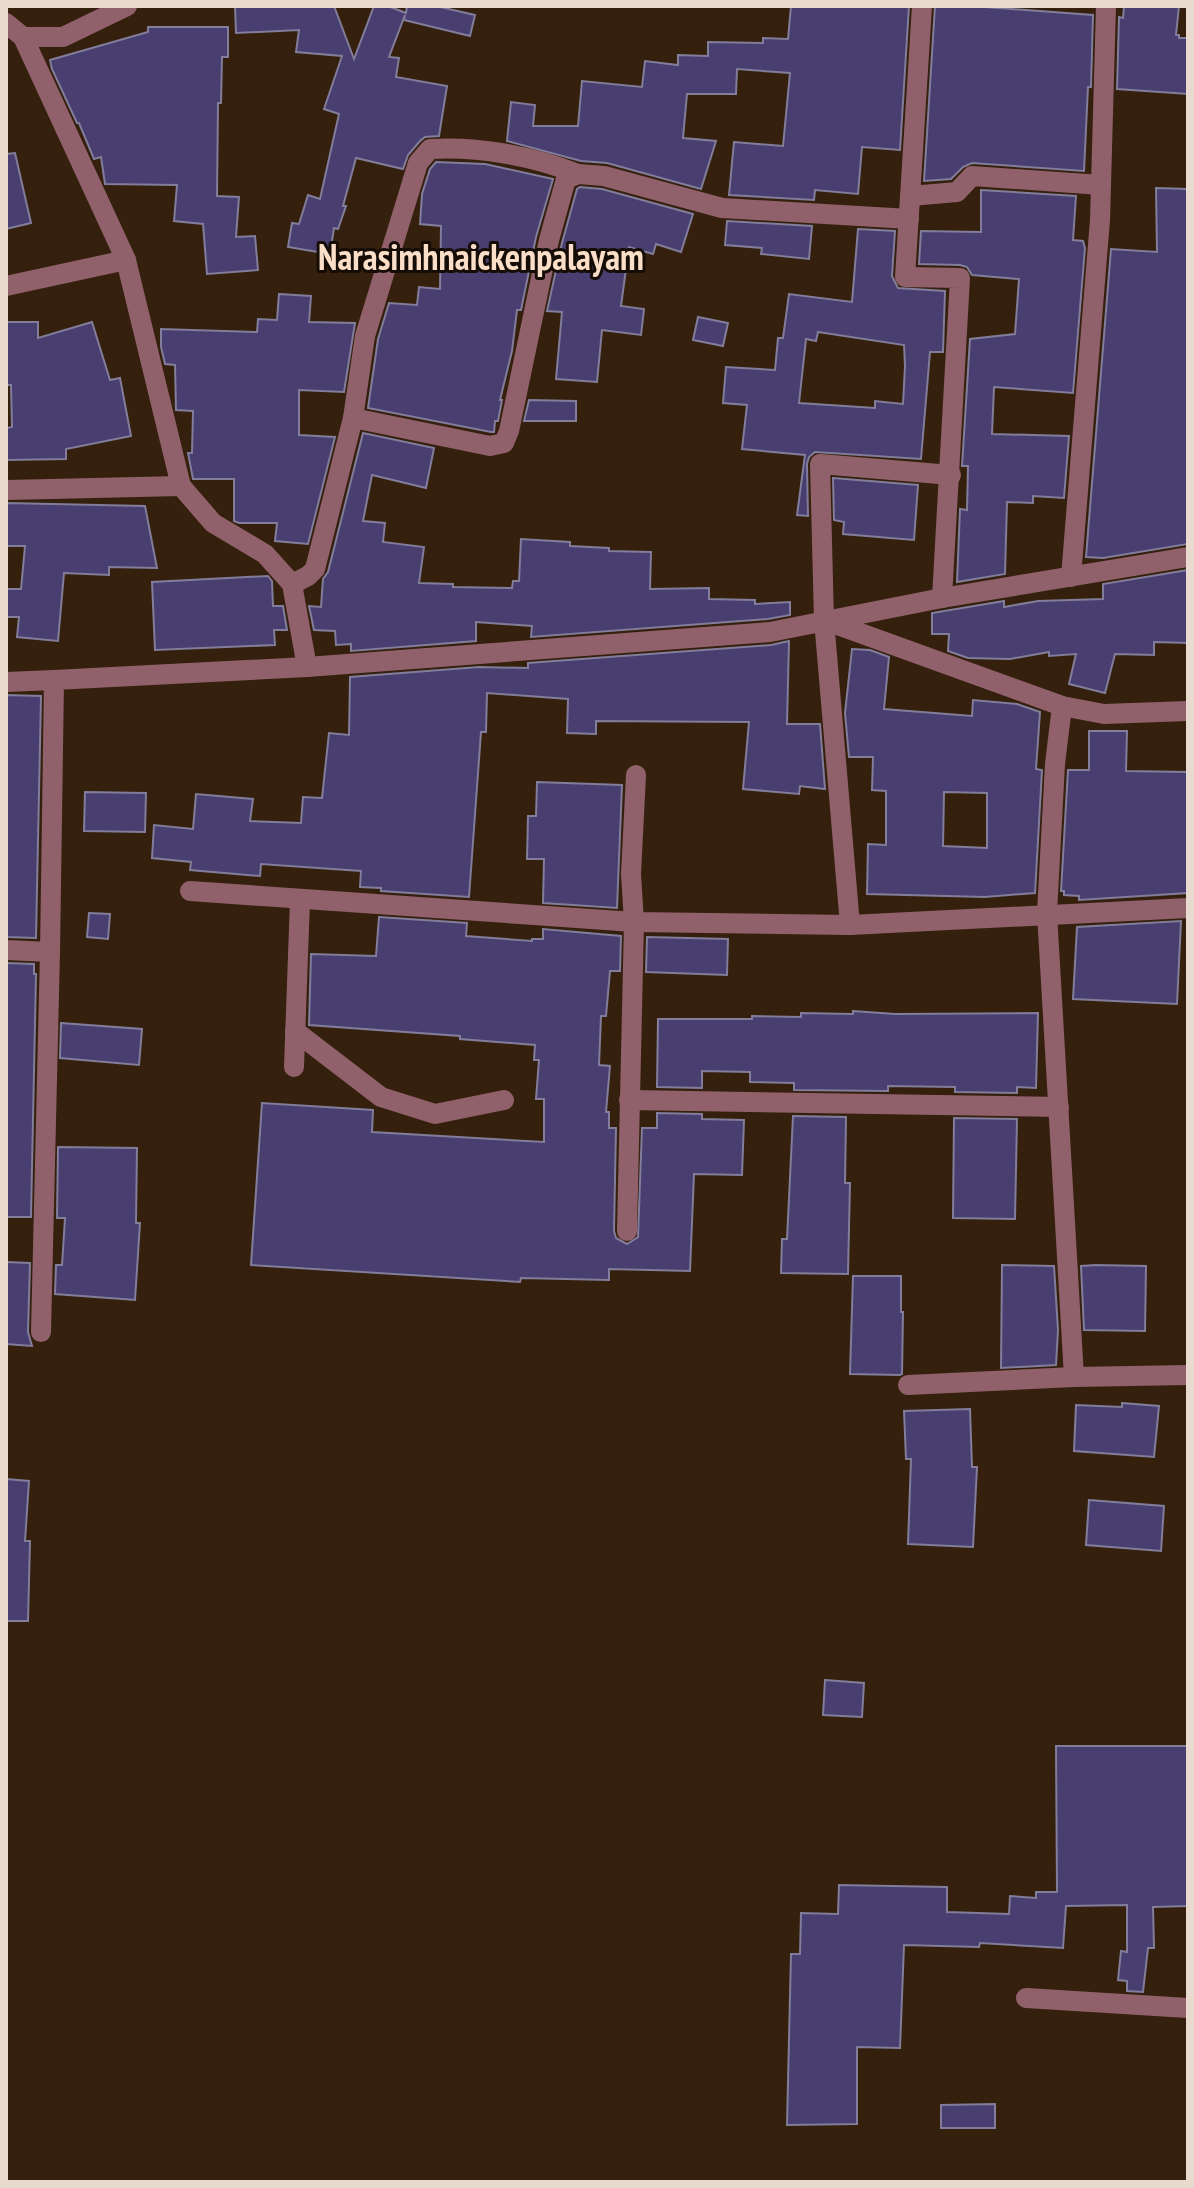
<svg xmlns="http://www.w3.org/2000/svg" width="1194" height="2188" viewBox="0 0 1194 2188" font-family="'PT Sans Narrow',sans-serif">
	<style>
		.building { fill: #493e70; stroke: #817d9a; stroke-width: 2; fill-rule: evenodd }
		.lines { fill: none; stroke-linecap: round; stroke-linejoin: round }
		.minor { stroke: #91616b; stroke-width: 20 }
		.labels { text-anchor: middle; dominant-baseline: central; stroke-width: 6; stroke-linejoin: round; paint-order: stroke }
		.district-label { font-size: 36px; font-weight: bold; fill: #fbdec7; stroke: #150c05 }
	</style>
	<rect width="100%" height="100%" fill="#35200d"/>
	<g class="building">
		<polygon points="235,6 334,6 354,59 374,6 388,6 406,13 407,6 436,6 475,15 470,36 404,20 405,15 389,57 399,58 396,77 447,86 439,136 425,137 420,141 408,155 403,169 356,158 343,206 346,206 338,229 334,228 330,254 288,247 292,223 299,224 308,195 320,199 339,114 324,109 342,56 296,52 299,30 236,33"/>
		<polygon points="791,6 909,6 900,150 862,147 858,194 815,190 814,200 729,195 734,142 783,146 790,73 737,69 736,94 687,94 683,138 716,141 701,189 607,163 581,161 507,141 511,102 535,105 533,126 578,126 582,81 642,87 645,61 678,65 678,55 708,56 708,42 763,43 763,38 788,39"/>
		<polygon points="935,6 972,6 1093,15 1091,87 1088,87 1084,171 972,163 963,167 951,179 924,181"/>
		<polygon points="1124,6 1179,6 1176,35 1179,35 1179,38 1188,38 1188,94 1117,89 1119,17 1123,18"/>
		<polygon points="148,27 228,27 228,57 222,57 221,103 218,103 217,196 239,197 236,237 255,236 258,270 207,274 203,224 174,221 177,185 105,184 101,157 94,159 79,123 77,123 52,69 50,60 148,32"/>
		<polygon points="15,153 31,223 6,229 6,154"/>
		<polygon points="436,162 485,164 553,179 536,237 521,310 517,310 512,351 500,400 502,400 498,421 495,421 494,432 491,432 368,408 378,339 389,303 417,305 419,287 440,289 441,226 420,224 422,194 430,169"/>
		<polygon points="580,187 602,189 693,214 681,252 656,244 653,254 629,247 621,306 644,309 641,335 602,330 597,382 556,379 562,312 547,311 562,243 577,189"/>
		<polygon points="1156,188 1188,189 1188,544 1103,558 1086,557 1111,249 1157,252"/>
		<polygon points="981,190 1076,196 1073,240 1083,241 1085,248 1073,393 994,387 992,434 1069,436 1064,498 1033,496 1033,503 1007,502 1005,574 957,582 960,509 967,510 968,466 962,466 970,339 1015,334 1019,279 972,275 967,267 960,265 919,264 921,231 981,232"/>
		<polygon points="727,221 812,226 809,259 761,254 762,248 725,245"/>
		<path d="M858 229 895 231 892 276 898 288 945 291 943 352H930L921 459 815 452 809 457 807 464 808 516 797 515 805 455 742 449 747 405 723 403 726 367 775 370 778 338H783L789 294 852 302ZM818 332 904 345 905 366 903 404 875 401V408L799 403 806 339 816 341Z"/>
		<polygon points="279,294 311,296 309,322 355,323 344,392 299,390 299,435 335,437 308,544 275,541 277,523 239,523 234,521 234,479 193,479 188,453 192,453 193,411 176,410 175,365 165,364 161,347 161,329 257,332 258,319 277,320"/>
		<polygon points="698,317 728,323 723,346 693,340"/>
		<polygon points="6,322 38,322 38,338 92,322 110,380 120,378 131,436 66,449 66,459 7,460 7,428 12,427 11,385 6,385"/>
		<polygon points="529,400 576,401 576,421 524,421"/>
		<polygon points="363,433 434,448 426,488 372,475 363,521 385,523 383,542 424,547 419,583 453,584 453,587 512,588 513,581 519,581 521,539 570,542 570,546 609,548 609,551 651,552 650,589 709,588 709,599 755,600 755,604 790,602 790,615 768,619 531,637 532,626 476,622 476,641 351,651 351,644 336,645 335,631 314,630 309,606 321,607 323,579 328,572"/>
		<polygon points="833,478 918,485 914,540 843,534 844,522 834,520"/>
		<polygon points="6,503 145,506 157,568 109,567 109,575 64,573 58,641 17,637 19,617 6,617 6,589 21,589 25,546 6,546"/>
		<polygon points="1188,570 1188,643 1154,642 1154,655 1115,654 1105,693 1069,684 1076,654 1049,656 1049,652 1010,659 968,658 948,651 949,634 932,634 932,613 1004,601 1004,607 1038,601 1103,599 1103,584"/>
		<polygon points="268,576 272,581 273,606 283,606 287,630 274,630 275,645 155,650 152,582"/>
		<polygon points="789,641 787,724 820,724 825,789 800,786 799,794 743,789 749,722 596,721 596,734 567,733 568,699 487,693 486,732 481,732 469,897 381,891 381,888 360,887 361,871 261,864 260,876 190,870 191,862 152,858 154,825 193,829 196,794 253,799 250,821 301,823 303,797 322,798 329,733 349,735 350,677 479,667 528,668 528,663 771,645"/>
		<path d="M852 649 870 650 889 657 884 709 972 716 973 700 1017 704 1040 712 1036 769 1042 770 1035 893 985 897 867 894 868 844 886 845V791L872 790 873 757H849L845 713ZM944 792 987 793V848L943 846Z"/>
		<polygon points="6,695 41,696 36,938 6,937"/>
		<polygon points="1089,731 1127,731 1126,771 1188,772 1188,893 1079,900 1079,896 1064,895 1064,891 1061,891 1068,770 1089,770"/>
		<polygon points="537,782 622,785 617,908 543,903 544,859 527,859 528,816 536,816"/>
		<polygon points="85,792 146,793 145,832 84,831"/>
		<polygon points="89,913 110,914 108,939 87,937"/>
		<polygon points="379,917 467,923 466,936 532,941 532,939 543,939 543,929 621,936 620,971 610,971 606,1016 601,1016 599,1065 610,1066 606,1112 609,1112 609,1128 616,1128 614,1231 616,1238 627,1244 638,1237 642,1128 657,1128 657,1113 702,1114 702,1119 744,1120 742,1175 694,1174 690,1271 609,1269 609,1280 521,1278 520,1282 251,1265 262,1103 373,1110 372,1132 544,1142 544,1099 536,1099 539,1060 534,1060 535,1045 460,1039 460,1036 309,1025 311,954 376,956"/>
		<polygon points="1181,921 1177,1004 1073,999 1077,927"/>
		<polygon points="647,937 728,939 727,975 646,972"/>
		<polygon points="6,963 34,964 34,974 36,974 31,1217 6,1217"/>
		<polygon points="853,1011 895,1014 1038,1013 1036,1088 1017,1087 1017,1093 955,1092 955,1087 888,1086 888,1091 794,1090 794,1083 750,1082 750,1072 702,1071 702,1088 657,1087 658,1019 752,1019 752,1016 801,1017 801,1013 853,1014"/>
		<polygon points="61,1023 142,1029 139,1065 60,1058"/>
		<polygon points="793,1116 846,1117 845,1183 850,1183 848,1274 781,1273 782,1239 787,1239"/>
		<polygon points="954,1118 1017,1119 1015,1219 953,1218"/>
		<polygon points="58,1147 137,1148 136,1223 140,1223 135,1300 55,1294 56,1265 62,1265 65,1218 57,1218"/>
		<polygon points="6,1262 30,1263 28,1332 32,1346 6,1344"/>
		<polygon points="1002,1265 1054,1266 1058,1330 1056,1365 1001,1368"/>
		<polygon points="1096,1265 1146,1266 1145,1331 1084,1330 1081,1266"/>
		<polygon points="853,1276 901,1276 901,1312 903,1312 902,1374 900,1375 850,1374"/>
		<polygon points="1122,1403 1159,1406 1154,1457 1074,1451 1076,1405 1122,1407"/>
		<polygon points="970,1409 972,1467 977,1467 973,1547 908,1544 911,1459 906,1459 904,1411"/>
		<polygon points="6,1479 29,1481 25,1541 30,1541 28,1621 6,1621"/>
		<polygon points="1089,1500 1164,1506 1161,1551 1086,1545"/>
		<polygon points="825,1680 864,1683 862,1717 823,1715"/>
		<polygon points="1056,1746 1188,1746 1188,1906 1153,1907 1154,1948 1148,1948 1143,1992 1127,1991 1127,1981 1118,1980 1121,1951 1127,1952 1127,1905 1066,1906 1063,1948 980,1943 979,1947 904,1945 900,2048 857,2047 857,2124 787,2125 791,1954 800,1954 801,1913 838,1914 839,1885 947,1887 947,1912 1009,1914 1010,1896 1036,1898 1036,1892 1057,1892"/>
		<polygon points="995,2104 995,2128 941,2128 941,2105"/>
	</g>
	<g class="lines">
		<g class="minor">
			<polyline points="922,6 905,277 960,278 942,598"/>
			<polyline points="6,23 23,37 63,37 127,6"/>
			<polyline points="23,37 126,260 181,486 213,523 265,554 292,584 307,667 770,632 942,598 1188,557"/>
			<polyline points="910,196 957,192 972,176 1101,185"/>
			<polyline points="6,286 126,260"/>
			<polyline points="353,418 490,446 504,443 509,431 549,240 566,179 578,174 604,176 722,208 909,219"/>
			<polyline points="951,475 820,464 824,620 1062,706 1104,714 1188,711"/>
			<polyline points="6,490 181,486"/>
			<polyline points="1071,577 1100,220 1106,6"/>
			<path d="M292 584 308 576 315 569 353 418 365 336 418 163 430 149C478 146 533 156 578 174"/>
			<polyline points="824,620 850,925"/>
			<polyline points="6,682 54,680"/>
			<polyline points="1062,706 1055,764 1047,913 1074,1377 1188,1375"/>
			<polyline points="190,891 634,922 850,925 1188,908"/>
			<polyline points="6,950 50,952 54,680 307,667"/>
			<polyline points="295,1031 381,1097 435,1114 504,1100"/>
			<polyline points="294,1067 300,900"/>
			<polyline points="629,1100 1059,1107"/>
			<polyline points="627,1231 634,922 631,874 636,775"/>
			<polyline points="41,1332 50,952"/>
			<polyline points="908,1385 1074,1377"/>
			<polyline points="1026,1998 1188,2008"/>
		</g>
	</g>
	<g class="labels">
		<g class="district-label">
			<text x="481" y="256">Narasimhnaickenpalayam</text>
		</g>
	</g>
	<rect width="1194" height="2188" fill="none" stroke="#e9dacf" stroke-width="16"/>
</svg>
